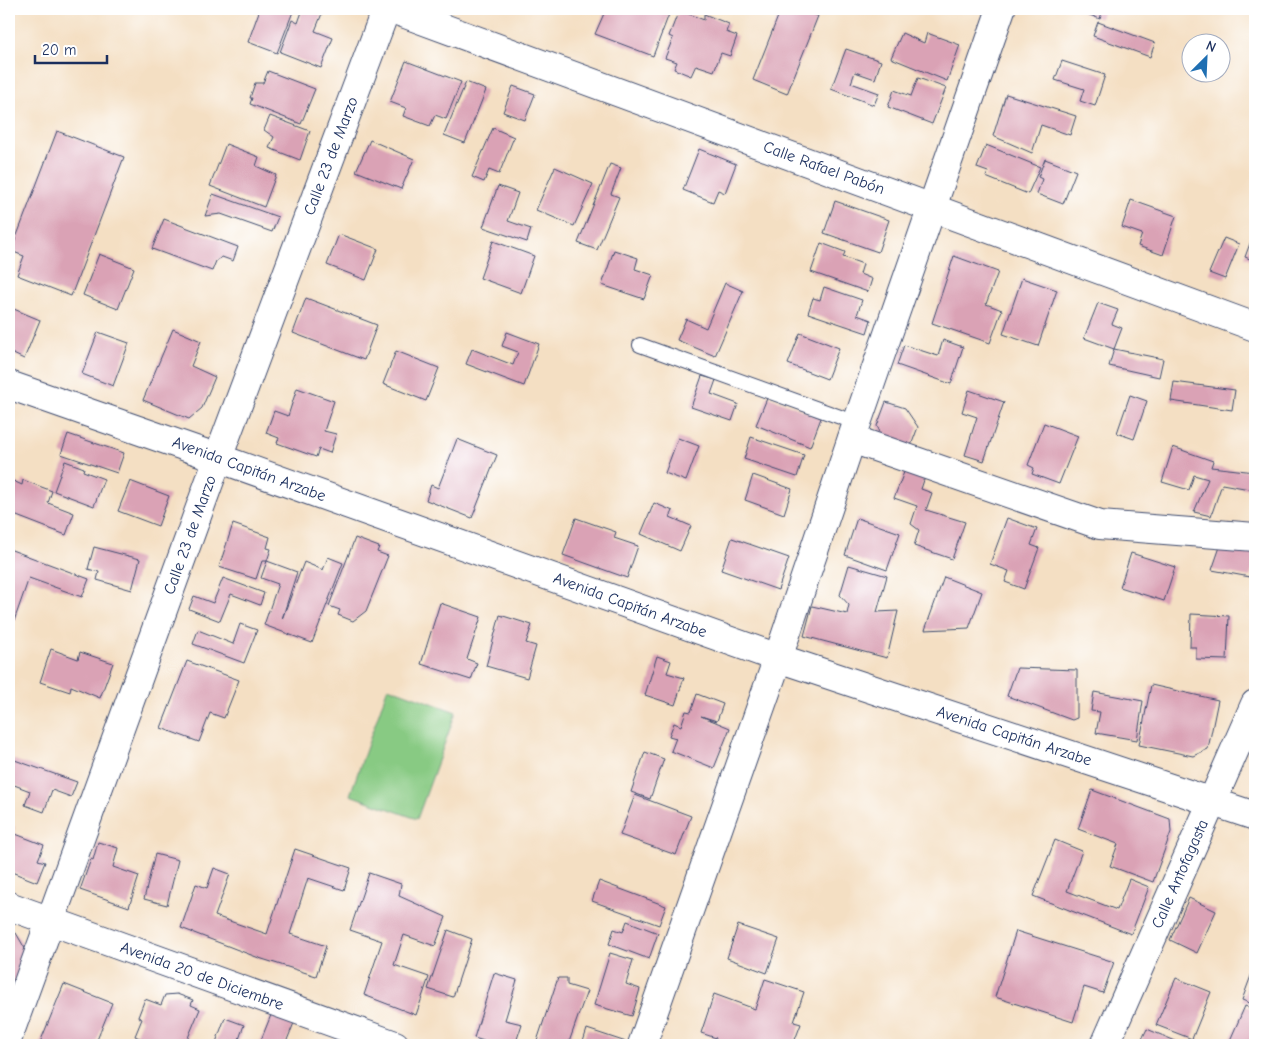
<svg xmlns="http://www.w3.org/2000/svg" width="1264" height="1054" viewBox="0 0 1264 1054" font-family="'Comic Neue',sans-serif">
	<style>
		.green { fill: #88ca83; stroke: #527c70 }
		.building { fill: #daa2b5 }
		.lines { fill: none; stroke-linecap: round; stroke-linejoin: round }
		.lane-casing { stroke: #3c496d; stroke-width: 16 }
		.street-casing { stroke: #3c496d; stroke-width: 30 }
		.secondary-casing { stroke: #3c496d; stroke-width: 30 }
		.highway-casing { stroke: #3c496d; stroke-width: 30 }
		.lane { stroke: #fff; stroke-width: 14 }
		.street { stroke: #fff; stroke-width: 28 }
		.secondary { stroke: #fff; stroke-width: 28 }
		.highway { stroke: #fff; stroke-width: 28 }
		.labels { text-anchor: middle; dominant-baseline: central; stroke-width: 5; stroke-linejoin: round; paint-order: stroke }
		.street-label { font-size: 16px; fill: #1b2f5e; stroke: #fff }
	</style>
	<rect width="100%" height="100%" fill="#fff"/>
	<filter id="ink" filterUnits="userSpaceOnUse"><feTurbulence type="fractalNoise" baseFrequency=".02" numOctaves="2"/><feDisplacementMap in="SourceGraphic" scale="10" xChannelSelector="R" yChannelSelector="G"/><feConvolveMatrix kernelMatrix="1 2 1 2 8 2 1 2 1" color-interpolation-filters="sRGB"/></filter>
	<filter id="wash" filterUnits="userSpaceOnUse"><feTurbulence type="fractalNoise" baseFrequency=".0096" numOctaves="4" result="noise"/><feDisplacementMap in="SourceGraphic" scale="20" xChannelSelector="R" yChannelSelector="G"/><feGaussianBlur stdDeviation="1.12" result="paint"/><feColorMatrix in="noise" values="0 0 0 0 0 0 0 0 0 0 0 0 0 0 0 0 0 1.4 0 .05"/><feComposite in="paint" operator="in"/></filter>
	<g filter="url(#wash)">
		<rect width="100%" height="100%" fill="#f4dfc3"/>
		<polygon class="green" points="388,687 456,712 417,819 350,795"/>
		<g id="blocks">
			<g class="building">
				<polygon points="260,9 294,9 277,53 248,42"/>
				<polygon points="303,9 318,9 323,11 315,31 333,38 321,68 280,52 292,20 298,23"/>
				<polygon points="606,9 671,9 653,56 595,34"/>
				<polygon points="781,9 800,9 818,16 787,94 753,80"/>
				<polygon points="1084,9 1103,9 1100,19 1082,12"/>
				<polygon points="679,10 704,20 704,14 729,24 726,32 737,36 730,56 721,53 714,71 696,65 691,76 674,69 677,62 665,58 673,38 669,36"/>
				<polygon points="1098,22 1155,43 1150,57 1093,36"/>
				<polygon points="902,33 924,43 927,33 960,45 947,81 891,58"/>
				<polygon points="846,49 881,61 875,79 855,72 851,83 879,93 874,105 831,89"/>
				<polygon points="406,61 461,82 446,119 435,115 430,126 403,116 406,108 390,102"/>
				<polygon points="1062,61 1105,75 1095,106 1080,101 1084,89 1055,80"/>
				<polygon points="268,71 315,89 301,124 250,104 252,98 250,98 255,83 263,83"/>
				<polygon points="918,78 946,88 932,124 888,107 894,90 911,96"/>
				<polygon points="466,82 486,90 465,143 444,135"/>
				<polygon points="513,86 535,94 525,120 503,112"/>
				<polygon points="1006,94 1076,116 1070,135 1041,125 1032,153 993,136"/>
				<polygon points="270,116 310,131 300,160 269,148 274,137 264,130"/>
				<polygon points="493,128 514,137 499,174 489,170 484,182 472,177"/>
				<polygon points="57,131 124,157 71,296 17,275 24,256 11,251"/>
				<polygon points="370,140 414,159 401,189 356,171"/>
				<polygon points="226,144 259,157 256,166 276,175 264,207 210,186"/>
				<polygon points="986,145 1040,167 1028,194 986,177 988,172 977,168"/>
				<polygon points="699,149 736,164 725,193 718,190 713,202 683,190"/>
				<polygon points="1045,159 1076,171 1063,204 1037,194 1042,179 1038,177"/>
				<polygon points="610,164 621,168 611,194 619,197 597,250 578,243"/>
				<polygon points="555,167 593,184 574,226 536,210"/>
				<polygon points="498,186 518,193 508,221 531,229 527,242 483,227"/>
				<polygon points="213,194 278,217 272,232 221,214 205,216"/>
				<polygon points="1131,200 1176,216 1163,255 1138,246 1142,234 1122,227"/>
				<polygon points="835,201 889,220 878,252 824,233"/>
				<polygon points="164,219 238,247 233,261 222,257 216,261 212,271 152,249"/>
				<polygon points="1255,230 1255,261 1245,257"/>
				<polygon points="339,234 378,249 366,280 327,265"/>
				<polygon points="1224,238 1239,244 1225,279 1209,273"/>
				<polygon points="493,241 534,256 521,293 480,278"/>
				<polygon points="821,243 845,252 843,257 863,264 860,274 872,279 868,292 811,272"/>
				<polygon points="614,250 638,258 635,269 653,275 644,299 602,285"/>
				<polygon points="99,254 134,268 118,309 83,295"/>
				<polygon points="954,256 998,272 986,304 1002,310 990,343 932,323"/>
				<polygon points="1022,278 1057,290 1038,346 1003,334"/>
				<polygon points="725,283 743,291 715,356 677,340 686,319 706,328"/>
				<polygon points="824,287 862,300 857,315 871,320 867,333 808,313 813,298 820,300"/>
				<polygon points="306,298 377,325 364,360 293,333"/>
				<polygon points="1098,303 1118,310 1112,324 1122,328 1114,349 1163,359 1159,377 1109,366 1114,349 1084,338"/>
				<polygon points="9,307 40,320 24,359 9,352"/>
				<polygon points="173,329 201,341 191,366 215,377 202,408 189,419 143,400"/>
				<polygon points="98,332 129,343 113,386 82,374"/>
				<polygon points="507,332 539,344 524,386 466,364 472,349 513,365 518,352 502,346"/>
				<polygon points="800,333 839,348 827,379 788,364"/>
				<polygon points="943,340 963,347 951,384 897,365 904,345 938,356"/>
				<polygon points="396,351 439,368 426,401 383,384"/>
				<polygon points="702,376 716,380 711,394 738,404 732,421 691,407"/>
				<polygon points="1174,382 1235,390 1232,410 1171,401"/>
				<polygon points="297,388 334,401 324,431 336,434 330,453 319,449 316,457 277,443 279,438 266,433 274,411 288,416"/>
				<polygon points="969,390 1004,402 984,461 965,455 977,417 962,412"/>
				<polygon points="1130,395 1147,401 1134,439 1117,433"/>
				<polygon points="768,396 821,418 810,447 756,425"/>
				<polygon points="886,402 905,408 918,427 909,451 885,442 877,426"/>
				<polygon points="1044,423 1078,436 1059,484 1032,474 1034,468 1028,465"/>
				<polygon points="68,434 124,453 117,473 61,454"/>
				<polygon points="751,437 804,455 797,477 744,459"/>
				<polygon points="678,438 699,446 686,481 665,473"/>
				<polygon points="457,439 497,455 472,518 426,500 431,485 438,488"/>
				<polygon points="1173,447 1213,461 1211,467 1255,472 1255,490 1222,484 1211,516 1194,512 1208,479 1194,475 1189,490 1162,482"/>
				<polygon points="65,461 84,468 83,471 104,479 94,506 54,491"/>
				<polygon points="906,467 926,474 921,489 932,493 926,510 965,522 952,559 914,546 919,530 911,524 917,506 894,498"/>
				<polygon points="753,475 792,489 784,514 745,500"/>
				<polygon points="9,479 22,485 23,480 52,491 48,503 74,513 66,535 9,513"/>
				<polygon points="130,481 169,496 158,526 118,511"/>
				<polygon points="654,503 673,511 670,517 691,526 680,551 641,534"/>
				<polygon points="576,518 616,532 614,538 638,546 627,578 563,555"/>
				<polygon points="857,518 900,533 887,570 845,555"/>
				<polygon points="1007,518 1037,529 1031,545 1039,548 1024,589 1005,582 1009,571 990,564"/>
				<polygon points="233,524 270,537 267,548 271,549 267,561 262,561 256,579 219,567"/>
				<polygon points="355,538 379,547 377,552 388,556 366,611 353,621 338,615 340,610 329,606"/>
				<polygon points="732,538 789,558 778,590 721,570"/>
				<polygon points="1221,544 1255,546 1255,561 1250,577 1212,570"/>
				<polygon points="94,547 140,559 132,590 97,580 99,572 88,569"/>
				<polygon points="9,549 89,579 82,597 29,578 14,621 9,619"/>
				<polygon points="1131,553 1175,567 1164,601 1120,587"/>
				<polygon points="328,557 343,563 312,643 264,625 278,584 261,578 267,561 297,572 282,619 304,562 323,570"/>
				<polygon points="849,565 887,576 877,612 898,611 887,658 804,636 812,606 847,614 849,605 840,595"/>
				<polygon points="944,577 982,592 969,628 925,630"/>
				<polygon points="223,578 264,593 260,605 231,594 220,621 189,609 194,596 213,603"/>
				<polygon points="440,603 481,617 467,659 477,663 471,680 421,664"/>
				<polygon points="1191,614 1229,616 1227,660 1196,659 1196,647 1190,647"/>
				<polygon points="500,615 532,625 526,643 536,646 527,678 486,666"/>
				<polygon points="240,624 257,630 244,663 193,644 198,630 233,644"/>
				<polygon points="51,649 78,659 80,652 113,663 100,698 71,686 70,692 40,682"/>
				<polygon points="657,656 671,661 667,673 684,678 675,705 645,695"/>
				<polygon points="187,661 239,680 224,718 210,713 199,742 161,728"/>
				<polygon points="1017,668 1077,670 1077,718 1072,720 1007,696"/>
				<polygon points="1151,685 1218,700 1208,749 1193,756 1139,745"/>
				<polygon points="1094,692 1143,701 1137,740 1096,733 1100,712 1091,711"/>
				<polygon points="697,694 723,704 717,721 701,716 730,728 714,768 671,751 676,738 669,736 674,723 681,726 686,711 691,712"/>
				<polygon points="645,752 664,759 650,799 631,792"/>
				<polygon points="9,758 77,782 71,797 52,790 44,812 25,805 30,791 9,783"/>
				<polygon points="1092,790 1170,819 1171,832 1153,882 1110,866 1118,844 1078,829"/>
				<polygon points="635,795 691,816 676,855 620,835"/>
				<polygon points="9,825 15,827 13,833 44,845 38,860 45,862 37,882 9,871"/>
				<polygon points="1055,840 1082,851 1067,891 1117,910 1129,879 1149,887 1131,934 1033,896"/>
				<polygon points="98,842 118,848 113,867 139,876 129,907 80,890 91,859 93,860"/>
				<polygon points="295,849 351,868 344,890 308,878 290,934 326,946 316,976 259,958 181,928 196,884 207,888 214,868 230,874 215,916 267,934"/>
				<polygon points="155,854 178,860 167,905 144,899"/>
				<polygon points="369,873 401,884 399,896 446,917 435,946 404,935 394,965 429,977 416,1015 364,995 382,941 350,930"/>
				<polygon points="599,881 666,906 659,925 592,901"/>
				<polygon points="1189,898 1216,911 1197,953 1170,940"/>
				<polygon points="627,921 658,933 649,959 609,944 614,929 623,932"/>
				<polygon points="738,925 779,939 767,973 727,958"/>
				<polygon points="448,930 472,939 453,997 428,989"/>
				<polygon points="9,931 16,933 27,952 13,985 9,984"/>
				<polygon points="1016,931 1114,962 1103,993 1084,987 1073,1022 995,997"/>
				<polygon points="610,953 633,960 626,984 640,989 632,1016 594,1005"/>
				<polygon points="1255,965 1255,1005 1242,1000"/>
				<polygon points="494,973 517,980 505,1020 522,1024 515,1045 497,1045 474,1038"/>
				<polygon points="558,978 567,978 567,985 587,991 568,1045 541,1045 536,1044"/>
				<polygon points="1176,978 1211,992 1192,1039 1156,1025"/>
				<polygon points="765,979 804,992 794,1022 801,1024 793,1045 713,1045 716,1038 701,1033 714,994 755,1009"/>
				<polygon points="64,984 112,1003 95,1045 39,1045"/>
				<polygon points="177,994 193,1000 191,1005 200,1009 185,1045 142,1045 144,1040 135,1036 142,1019 138,1017 145,999 161,1005 165,995"/>
				<polygon points="1245,1006 1255,1010 1255,1045 1228,1045"/>
				<polygon points="273,1010 296,1018 285,1045 259,1045"/>
				<polygon points="225,1018 244,1025 237,1045 215,1045"/>
				<polygon points="587,1029 626,1042 625,1045 582,1045"/>
				<polygon points="1147,1029 1185,1045 1139,1045"/>
			</g>
		</g>
	</g>
	<g filter="url(#ink)">
		<use href="#blocks" fill-opacity="0" stroke="#3c496d" stroke-width="1"/>
		<g class="lines">
			<g class="lane-casing">
				<polyline id="lane" points="640,345 857,423"/>
			</g>
			<g class="street-casing">
				<g id="street">
					<polyline points="392,9 1255,327"/>
					<polyline points="852,439 1100,525 1255,537"/>
					<polyline points="9,906 395,1045"/>
					<polyline points="9,1035 218,458 386,9"/>
					<polyline points="642,1045 778,658 857,423 1001,9"/>
				</g>
			</g>
			<g class="secondary-casing">
				<polyline id="secondary" points="1105,1045 1255,704"/>
			</g>
			<g class="highway-casing">
				<polyline id="highway" points="9,385 218,458 778,658 1255,816"/>
			</g>
			<use href="#lane" class="lane"/>
			<use href="#street" class="street"/>
			<use href="#secondary" class="secondary"/>
			<use href="#highway" class="highway"/>
		</g>
	</g>
	<g class="labels">
		<g class="street-label">
			<text transform="translate(331 156) rotate(-69)">Calle 23 de Marzo</text>
			<text transform="translate(824 168) rotate(20)">Calle Rafael Pabón</text>
			<text transform="translate(249 469) rotate(20)">Avenida Capitán Arzabe</text>
			<text transform="translate(190 535) rotate(-70)">Calle 23 de Marzo</text>
			<text transform="translate(630 605) rotate(20)">Avenida Capitán Arzabe</text>
			<text transform="translate(1014 736) rotate(18)">Avenida Capitán Arzabe</text>
			<text transform="translate(1180 874) rotate(-66)">Calle Antofagasta</text>
			<text transform="translate(202 976) rotate(20)">Avenida 20 de Diciembre</text>
		</g>
	</g>
	<rect width="1264" height="1054" fill="none" stroke="#fff" stroke-width="30"/>
	<g transform="translate(1206 58) rotate(24)"><circle r="24" fill="#ffffff" stroke="#a4acbf"/>
	<path d="M0-4L9 19L0 12L-9 19Z" fill="#1f6fb2"/>
	<text y="-8" font-size="14" font-weight="bold" text-anchor="middle" fill="#1b2f5e">N</text>
	</g>
	<path d="M35 55v8h72v-8" fill="none" stroke="#1b2f5e" stroke-width="2.5"/>
	<text x="42" y="55" font-size="15" fill="#1b2f5e" stroke="#ffffff" stroke-width="4" paint-order="stroke">20 m</text>
</svg>
